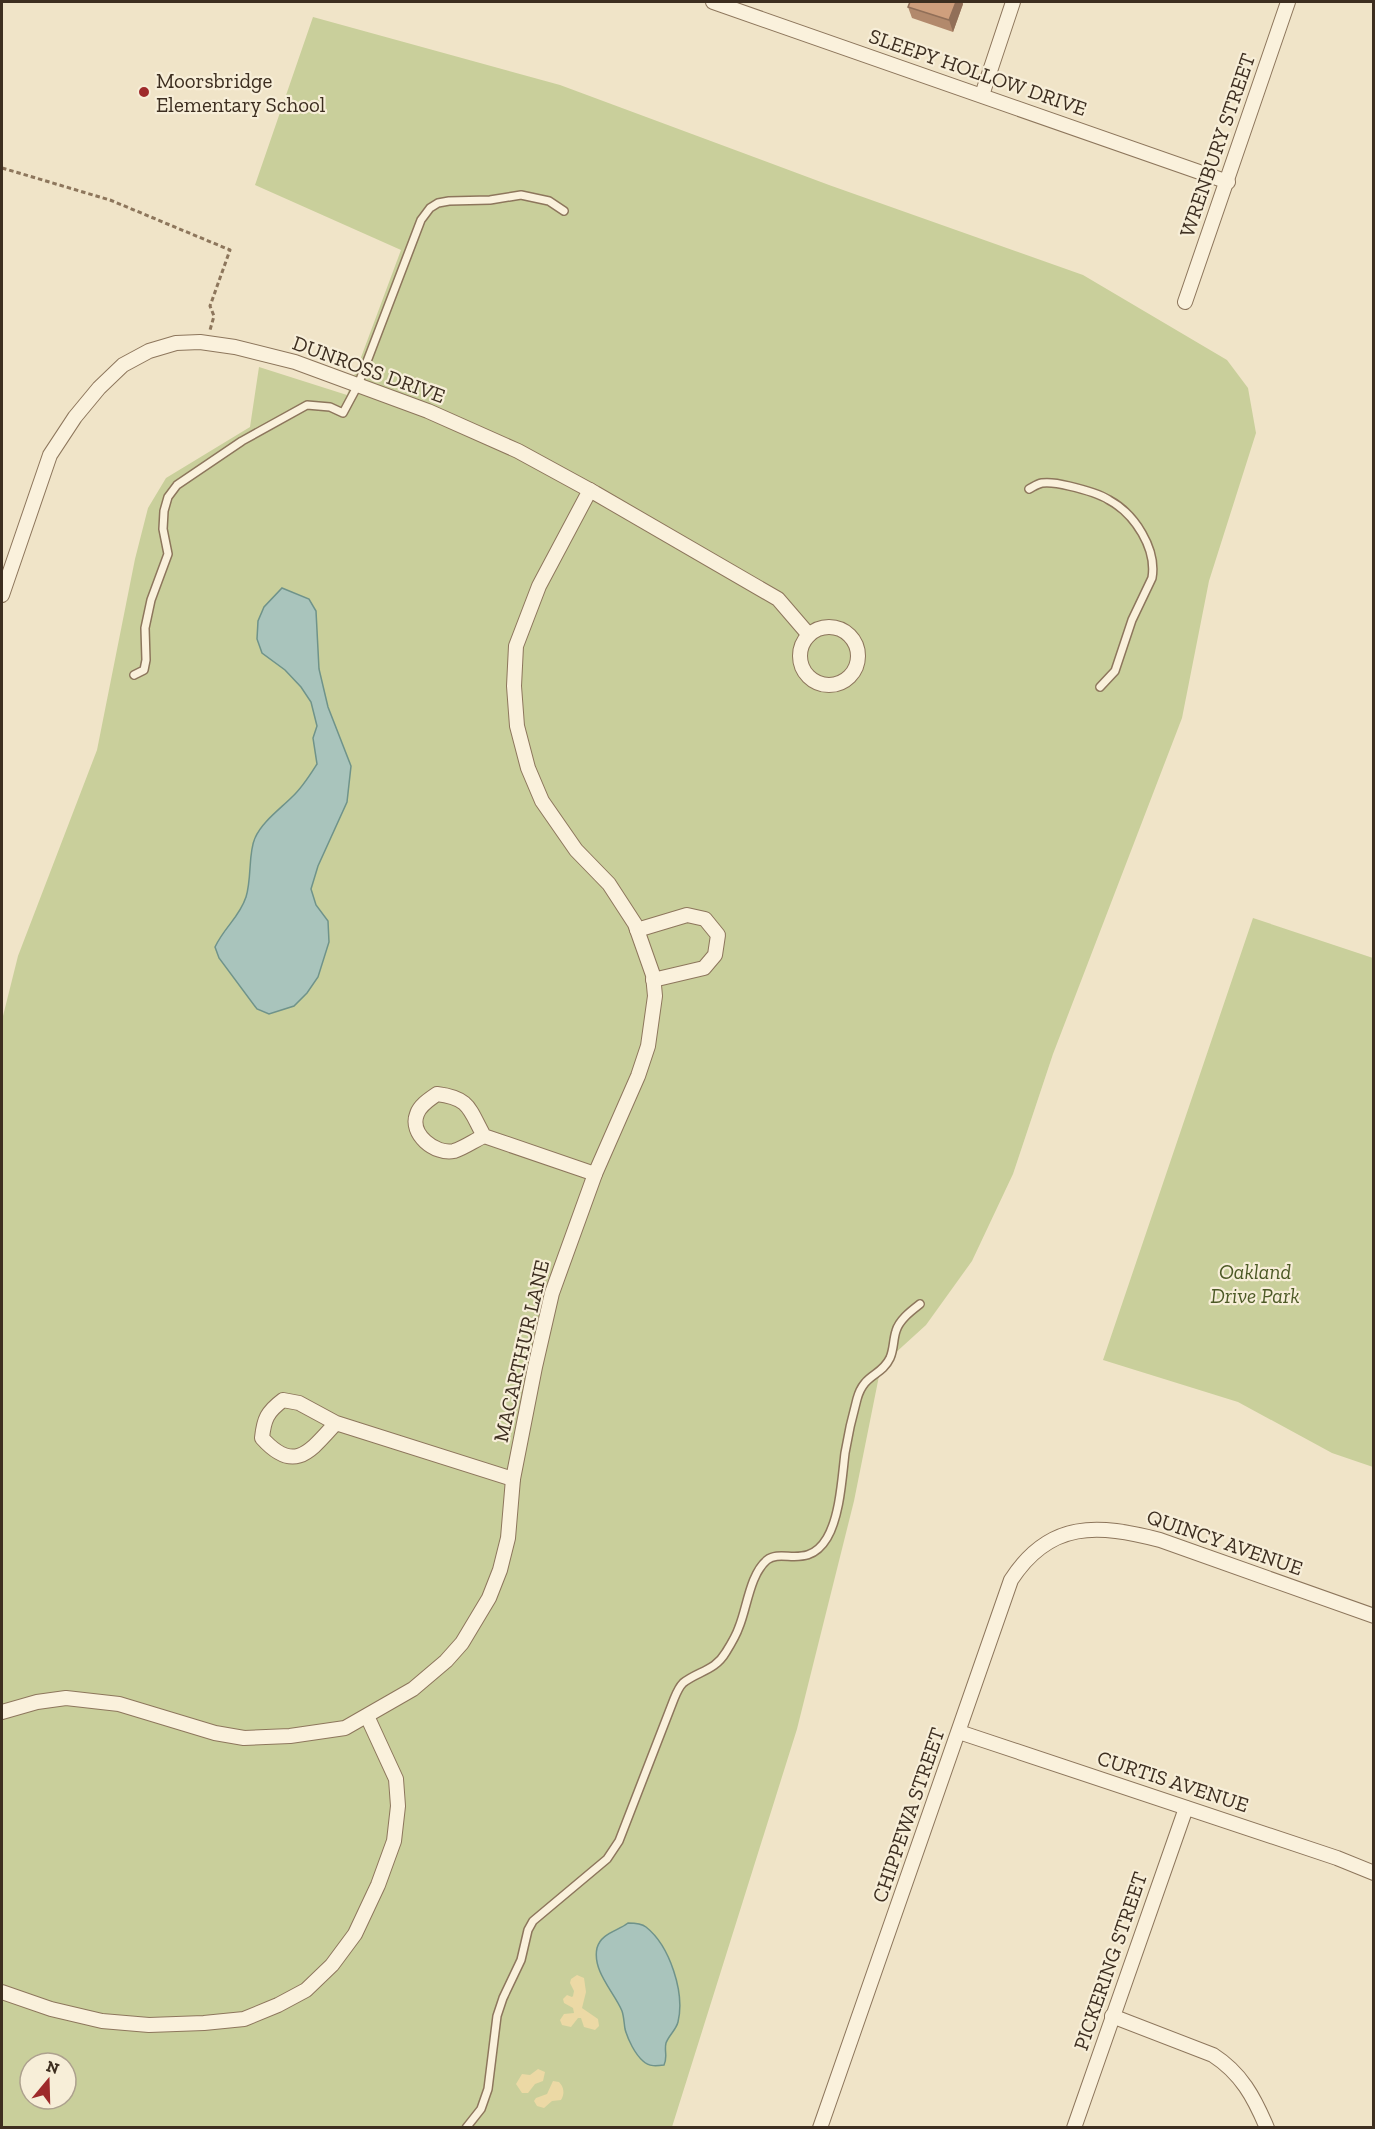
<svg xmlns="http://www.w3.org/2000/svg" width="1375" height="2129" viewBox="0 0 1375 2129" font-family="'Zilla Slab',serif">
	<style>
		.green { fill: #c9cf9b; fill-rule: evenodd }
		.sand { fill: #ecd9a5 }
		.water { fill: #a9c4bc; stroke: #6f938a; stroke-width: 1.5 }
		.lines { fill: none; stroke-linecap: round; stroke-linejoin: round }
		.lane-casing { stroke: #8d765c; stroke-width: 10 }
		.street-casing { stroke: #8d765c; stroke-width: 16 }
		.path { stroke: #8d765c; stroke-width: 3; stroke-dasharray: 4.5 3; stroke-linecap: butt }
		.lane { stroke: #faf1dc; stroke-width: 7 }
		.street { stroke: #faf1dc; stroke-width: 14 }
		.wall { fill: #b2896c }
		.shaded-wall { fill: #916f58 }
		.building { fill: #cf9f7d; stroke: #916f58; stroke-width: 1.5 }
		.poi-dot { fill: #9e2a2b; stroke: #f7eed8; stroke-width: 2 }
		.labels { text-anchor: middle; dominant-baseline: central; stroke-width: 4.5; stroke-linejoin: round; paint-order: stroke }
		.street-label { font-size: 21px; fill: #3d2e20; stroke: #f7eed8 }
		.poi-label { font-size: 21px; fill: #3d2e20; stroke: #f7eed8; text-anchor: start }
		.park-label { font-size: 21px; font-style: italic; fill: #4d5a26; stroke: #f7eed8 }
	</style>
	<rect width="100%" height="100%" fill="#f0e4c8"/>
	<g class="green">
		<path d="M313 17 560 85 829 185 1083 275 1227 360 1248 388 1256 433 1209 581 1182 718 1053 1054 1013 1174 972 1261 926 1325 881 1366 854 1501 797 1729 672 2127 2 2128V1020L18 956 97 750 135 559 148 508 166 478 250 427 259 367 347 395 401 250 255 185ZM30 2063H66V2099H30Z"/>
		<polygon points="1253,918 1373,958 1373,1467 1332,1453 1238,1402 1103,1360"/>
	</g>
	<g class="sand">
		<polygon points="577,1975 584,1978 586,1992 582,2008 598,2019 599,2026 595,2030 584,2027 581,2018 578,2018 571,2027 562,2025 560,2020 564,2014 574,2013 573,2008 564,2003 563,1999 567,1995 572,1997 573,1996 574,1991 570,1983 571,1979"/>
		<polygon points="538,2069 545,2072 543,2081 535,2084 528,2093 522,2093 516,2084 522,2074 530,2075"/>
		<path d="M553 2081 559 2082C564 2087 565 2094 561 2100L552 2101 544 2108 537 2106 534 2101 536 2098 547 2094Z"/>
	</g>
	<g class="water">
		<path d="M282 588 309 599 316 611 319 669 328 707 351 766 347 802 318 866 311 889 316 905 328 921 329 942 318 977 307 993 294 1006 269 1014 257 1009 219 958 215 947C225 926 239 918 246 897 252 878 248 853 255 838 262 822 280 809 292 797 302 788 310 775 317 764L313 738 317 726 311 702 301 687 285 670 262 653 257 639 258 621 264 607Z"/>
		<path d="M628 1923C634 1923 641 1923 646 1927 670 1946 685 1993 678 2022 676 2030 669 2035 666 2043 664 2051 668 2057 664 2065 657 2066 649 2067 643 2061 635 2054 628 2040 625 2029 624 2023 624 2017 622 2011 614 1992 592 1971 597 1948 601 1933 618 1931 628 1923Z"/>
	</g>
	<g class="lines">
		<g class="lane-casing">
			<g id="lane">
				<path d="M1029 489C1033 487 1037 484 1042 483 1050 482 1061 484 1069 486 1082 489 1098 493 1109 500 1135 514 1157 549 1152 578L1132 620 1115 671 1100 687"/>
				<polyline points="134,675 144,670 146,660 145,628 151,600 168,554 163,529 164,511 168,497 177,485 242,441 307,405 330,407 343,413 358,385 421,220 430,208 438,203 449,201 490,200 521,195 549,201 564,211"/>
				<path d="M466 2128 481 2109 488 2089 497 2016 503 1998 521 1960 528 1930 533 1921 607 1859 619 1841 674 1699C676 1694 679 1687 683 1683 698 1671 715 1671 726 1652 731 1644 736 1636 739 1627 747 1608 750 1574 767 1560 782 1548 808 1570 827 1538 840 1516 842 1478 845 1453 848 1435 852 1417 857 1399 864 1373 881 1377 890 1358 894 1349 893 1340 896 1331 899 1320 911 1311 920 1304"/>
			</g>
		</g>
		<g class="street-casing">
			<g id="street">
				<polyline points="713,2 1228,182"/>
				<polyline points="982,95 1013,2"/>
				<polyline points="1185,302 1288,2"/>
				<polyline points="2,595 50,455 75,417 99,388 123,365 149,351 176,343 200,342 235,347 295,362 428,411 518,451 595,493 778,599 809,635"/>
				<circle cx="829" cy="656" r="29"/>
				<polyline points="637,930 687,915 705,919 718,935 715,955 704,968 653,980"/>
				<path d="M484 1136C475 1140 464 1148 454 1151 435 1155 409 1134 417 1114 420 1105 430 1099 437 1094 470 1098 469 1109 484 1136L595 1174"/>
				<path d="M336 1423C311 1450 295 1475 262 1438 264 1419 267 1412 283 1400L299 1403 336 1423 513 1479"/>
				<polyline points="2,1712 37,1702 66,1698 119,1704 215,1733 244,1738 290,1736 345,1728 413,1689 446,1661 462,1643 489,1598 500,1570 508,1538 513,1479 535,1367 552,1293 595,1174 638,1076 648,1046 655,996 653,975 635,924 609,884 576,850 542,801 528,768 517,726 514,686 516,646 539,586 590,490"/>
				<polyline points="959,1732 1337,1858 1374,1873"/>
				<polyline points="2,1992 51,2009 102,2021 149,2025 204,2023 244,2019 278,2005 306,1990 332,1965 355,1934 378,1885 394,1841 398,1806 396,1779 367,1716"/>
				<path d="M1112 2016 1213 2055C1241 2073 1254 2097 1267 2128"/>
				<path d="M820 2128 1011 1580C1050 1520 1098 1524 1160 1540L1374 1616"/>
				<polyline points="1074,2128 1186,1808"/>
			</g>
		</g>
		<polyline class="path" points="2,168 110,200 230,250 210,306 214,316 210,330"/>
		<use href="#lane" class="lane"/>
		<use href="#street" class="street"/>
	</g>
	<polygon class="wall" points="910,2 962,2 963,4 953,32 912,18 908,7"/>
	<polygon class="shaded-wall" points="956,2 962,2 963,4 953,32 949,20"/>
	<polygon class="building" points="910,2 956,2 949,20 908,7"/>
	<circle class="poi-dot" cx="144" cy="92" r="6"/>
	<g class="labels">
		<g class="street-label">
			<text transform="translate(978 72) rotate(19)">SLEEPY HOLLOW DRIVE</text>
			<text transform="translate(1217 145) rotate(-71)">WRENBURY STREET</text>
			<text transform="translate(369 369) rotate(20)">DUNROSS DRIVE</text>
			<text transform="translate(521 1351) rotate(-77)">MACARTHUR LANE</text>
			<text transform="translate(1225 1542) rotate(19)">QUINCY AVENUE</text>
			<text transform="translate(1173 1781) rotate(18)">CURTIS AVENUE</text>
			<text transform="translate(908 1815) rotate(-71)">CHIPPEWA STREET</text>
			<text transform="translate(1110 1961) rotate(-71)">PICKERING STREET</text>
		</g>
		<g class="poi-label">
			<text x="156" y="80">Moorsbridge<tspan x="156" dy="24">Elementary School</tspan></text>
		</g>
		<g class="park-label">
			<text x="1255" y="1271">Oakland<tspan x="1255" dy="24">Drive Park</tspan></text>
		</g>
	</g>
	<rect width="1375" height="2129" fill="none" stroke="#3d2e20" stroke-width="6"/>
	<g transform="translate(48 2081) rotate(19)"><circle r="28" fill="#f7eed8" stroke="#ada18e" stroke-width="1.5"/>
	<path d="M0-4.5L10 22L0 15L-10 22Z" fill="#9e2a2b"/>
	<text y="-9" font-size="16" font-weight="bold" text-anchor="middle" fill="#3d2e20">N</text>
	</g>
</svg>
